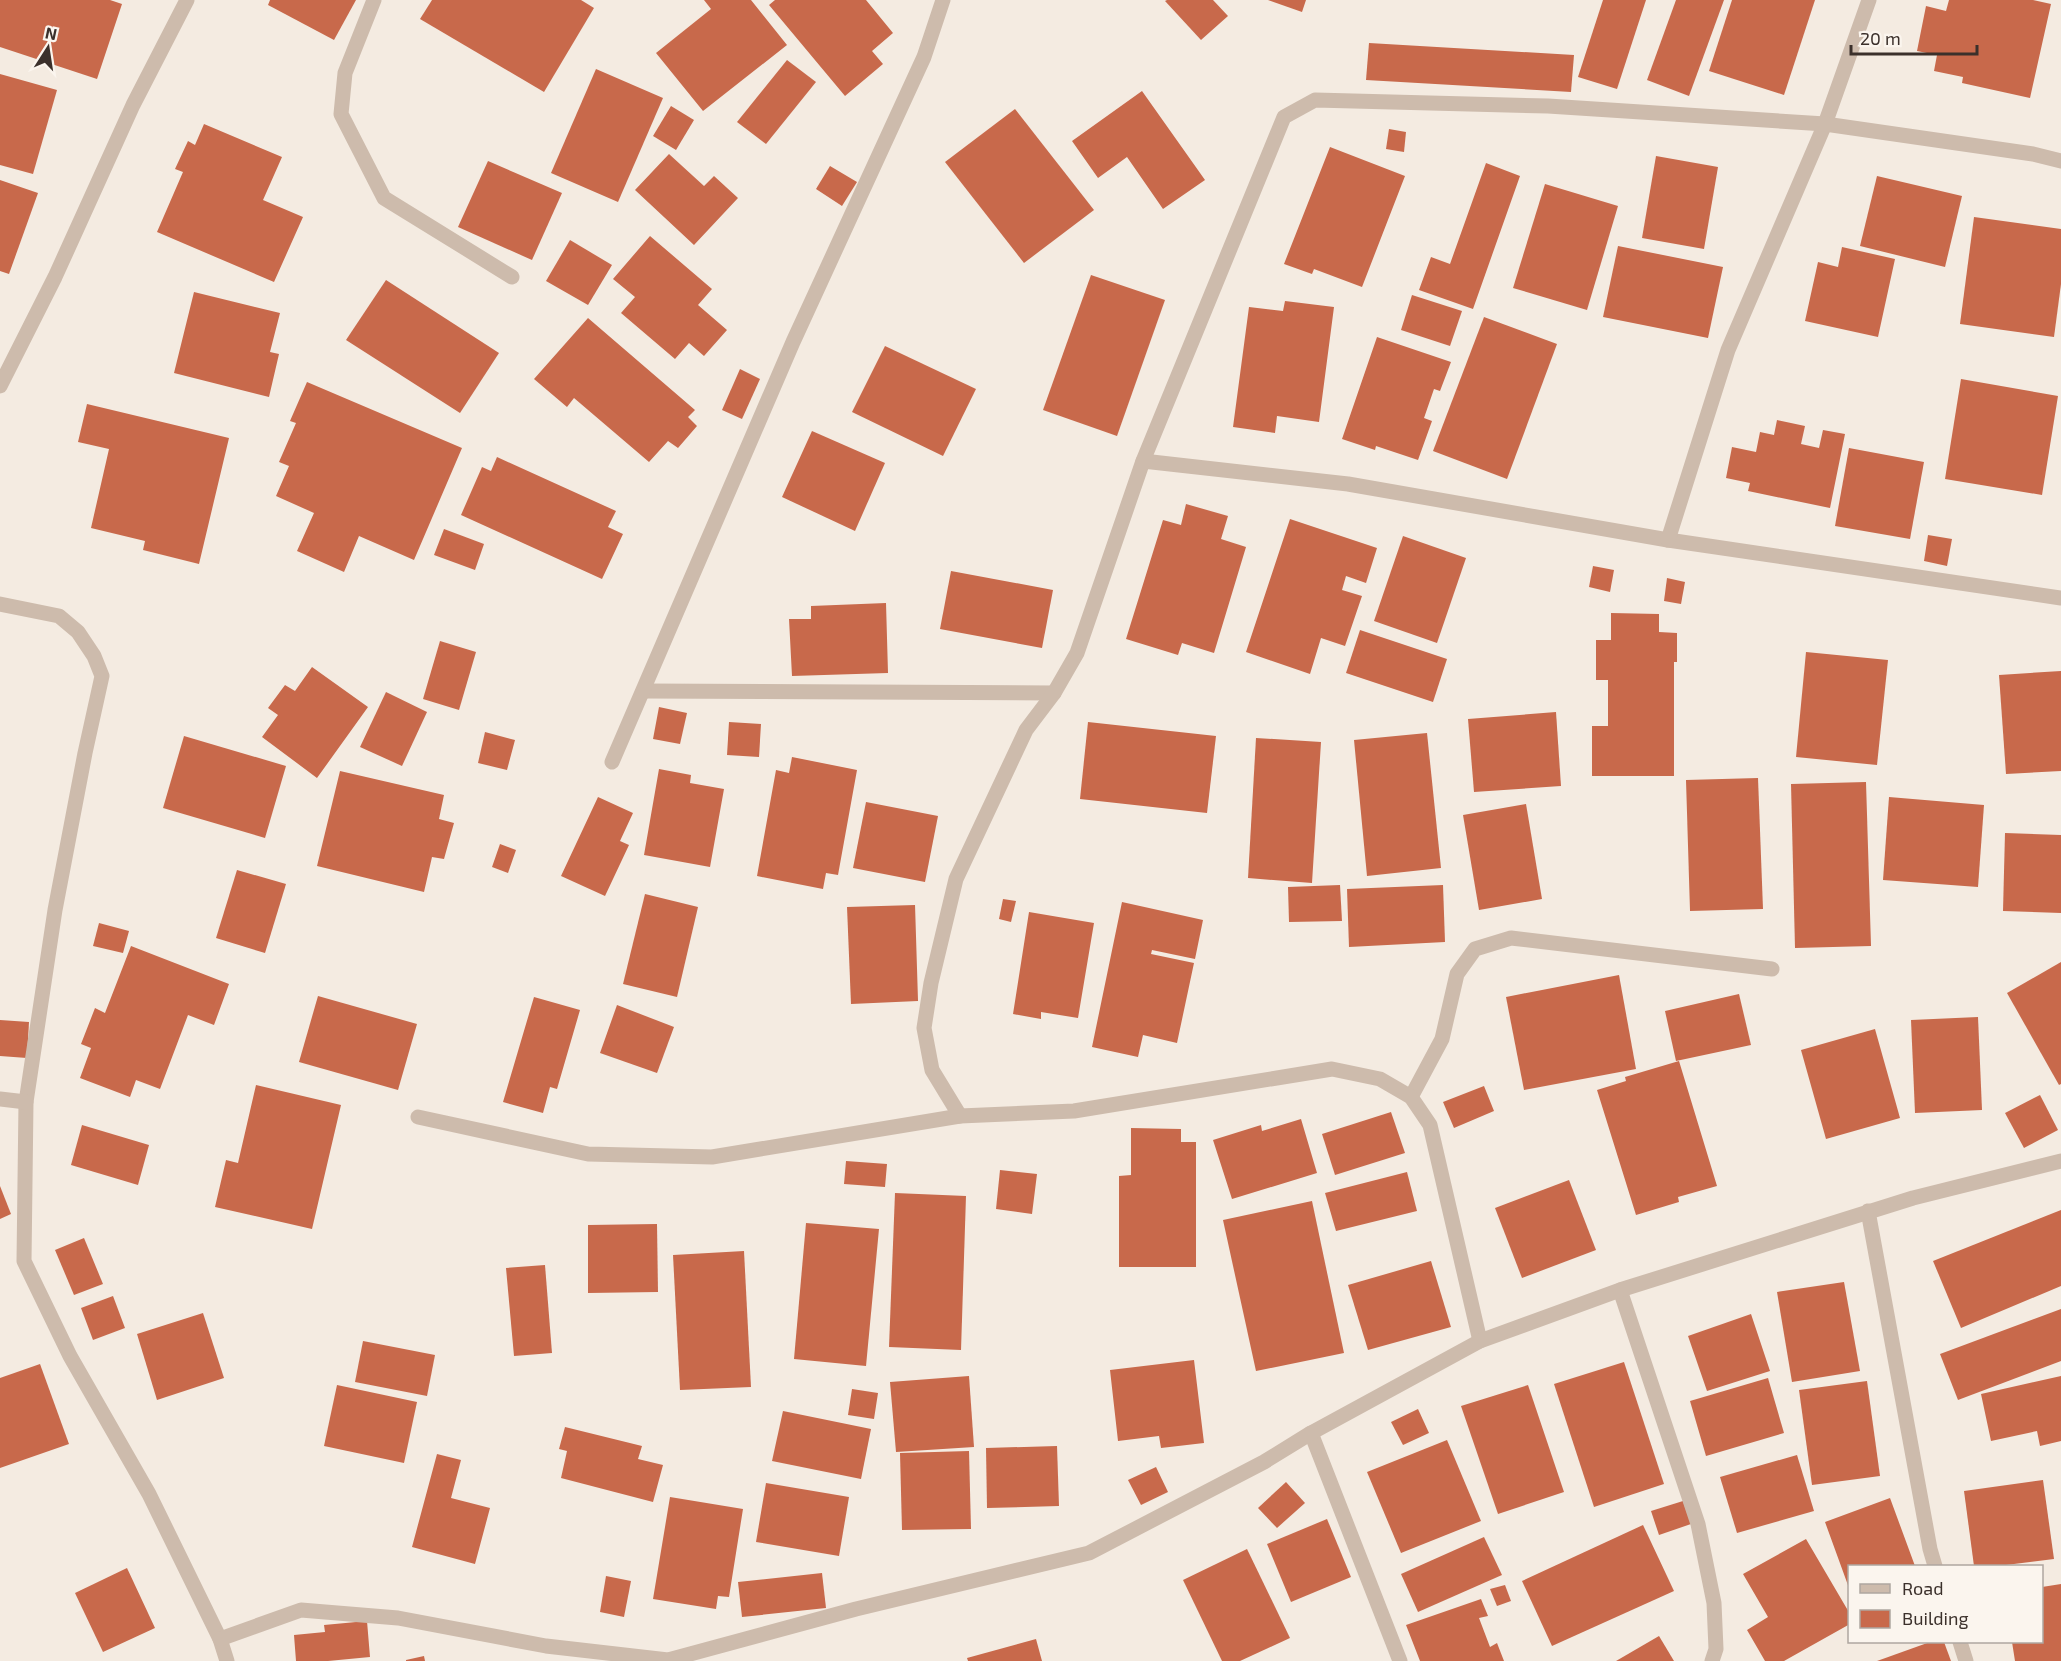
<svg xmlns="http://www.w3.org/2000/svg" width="2061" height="1661" viewBox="0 0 2061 1661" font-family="'Exo 2',sans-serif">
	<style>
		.building { fill: #c8694b }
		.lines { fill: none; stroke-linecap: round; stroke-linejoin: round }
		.street { stroke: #cdbbac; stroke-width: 15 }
	</style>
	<rect width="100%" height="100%" fill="#f4ebe1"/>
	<g class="building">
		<polygon points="0,0 110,0 122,4 97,79 0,47"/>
		<polygon points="270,0 356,0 334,40 268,5"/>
		<polygon points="432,0 581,0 594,8 544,92 420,19"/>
		<polygon points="704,0 751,0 787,45 703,111 656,53 711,9"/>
		<polygon points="775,0 866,0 893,33 872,51 883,64 845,96 769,5"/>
		<polygon points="1167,0 1213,0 1228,16 1201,40 1165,1"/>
		<polygon points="1268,0 1306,0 1302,12"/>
		<polygon points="1603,0 1646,0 1617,89 1578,77"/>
		<polygon points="1676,0 1724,0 1689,96 1647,80"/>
		<polygon points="1732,0 1815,0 1784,95 1709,71"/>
		<polygon points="1949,0 2033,0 2051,4 2030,98 1962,83 1963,77 1934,71 1937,55 1917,51 1926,6 1946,11"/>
		<polygon points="1369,43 1574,55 1571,92 1366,80"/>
		<polygon points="787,60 816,82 766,144 737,122"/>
		<polygon points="596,69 663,98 618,202 551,173"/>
		<polygon points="0,74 57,90 33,174 0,165"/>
		<polygon points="1142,91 1205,180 1163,209 1127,157 1098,178 1072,141"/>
		<polygon points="671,106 694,120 676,150 653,136"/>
		<polygon points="1015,109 1094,210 1024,263 945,162"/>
		<polygon points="204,124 282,157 263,200 303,217 274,282 157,232 183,172 175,169 188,141 195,145"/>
		<polygon points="1389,129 1406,132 1404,152 1386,149"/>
		<polygon points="1330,147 1405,176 1362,287 1314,269 1312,274 1284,264"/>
		<polygon points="669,154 704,186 714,176 738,198 694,245 635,190"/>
		<polygon points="1656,156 1718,167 1704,249 1642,238"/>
		<polygon points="488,161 562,193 532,260 458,227"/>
		<polygon points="1486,163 1520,176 1473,309 1419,290 1431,257 1450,264"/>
		<polygon points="830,166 857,182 842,206 816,189"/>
		<polygon points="1877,176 1962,196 1945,267 1860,246"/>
		<polygon points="0,180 38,193 9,274 0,271"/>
		<polygon points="1545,184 1618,206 1587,310 1513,288"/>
		<polygon points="1974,217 2061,229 2061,284 2054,337 1960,324"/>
		<polygon points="650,236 712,289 698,305 727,330 704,356 689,343 675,359 621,313 635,297 613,279"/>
		<polygon points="570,240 612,265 588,305 546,281"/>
		<polygon points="1618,246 1723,267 1708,338 1603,317"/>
		<polygon points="1842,247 1895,259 1878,337 1805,321 1818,262 1838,267"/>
		<polygon points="1091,275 1165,300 1117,436 1043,410"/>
		<polygon points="386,280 499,353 460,413 346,340"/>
		<polygon points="194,292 280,313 270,352 279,354 269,397 174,373"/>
		<polygon points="1412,295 1462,311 1450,346 1401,330"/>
		<polygon points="1285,301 1334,307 1319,422 1277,416 1275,433 1233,427 1249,307 1283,311"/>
		<polygon points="1484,317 1557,344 1507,479 1433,451"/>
		<polygon points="588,318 695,410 688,417 697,426 678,448 668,441 649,462 574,398 567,407 534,379"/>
		<polygon points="1377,337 1451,362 1440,391 1434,389 1424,418 1432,421 1418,460 1376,446 1375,450 1342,439"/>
		<polygon points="885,346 976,389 943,456 852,412"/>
		<polygon points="740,369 760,379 742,419 722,410"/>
		<polygon points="1961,379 2058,396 2042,495 1945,479"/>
		<polygon points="307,382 462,448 414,560 359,536 344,572 297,551 314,513 276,496 289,466 279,462 296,423 290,421"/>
		<polygon points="87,404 229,438 199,564 143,550 145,541 91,528 109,449 78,442"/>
		<polygon points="1777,420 1805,426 1801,444 1819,448 1823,430 1845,434 1830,508 1748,491 1750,483 1726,478 1732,447 1756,452 1760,432 1774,435"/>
		<polygon points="812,431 885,463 855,531 782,497"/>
		<polygon points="1849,448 1924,462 1910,539 1835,526"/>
		<polygon points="497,457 616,511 608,527 623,534 602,579 461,515 482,467 491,471"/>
		<polygon points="1186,504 1228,516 1221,539 1246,547 1214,653 1182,643 1178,655 1126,639 1163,520 1181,525"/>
		<polygon points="1290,519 1377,548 1366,583 1346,576 1342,590 1362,596 1345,646 1321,638 1310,674 1246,652"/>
		<polygon points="444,529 484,544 475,570 434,555"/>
		<polygon points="1928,535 1952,539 1947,566 1924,561"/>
		<polygon points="1403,536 1466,558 1437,643 1374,621"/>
		<polygon points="1593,566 1614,570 1610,592 1589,587"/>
		<polygon points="951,571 1053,590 1042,648 940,629"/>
		<polygon points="1667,578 1685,582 1681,604 1664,601"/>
		<polygon points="886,603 888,673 792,676 789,619 811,619 811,606"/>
		<polygon points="1611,613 1659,614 1659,632 1677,633 1677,662 1674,662 1674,776 1592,776 1592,726 1608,726 1608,680 1596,680 1596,640 1611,640"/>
		<polygon points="1360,630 1447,659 1433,702 1346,673"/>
		<polygon points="440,641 476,652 459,710 423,699"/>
		<polygon points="1806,652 1888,660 1877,765 1796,757"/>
		<polygon points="312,667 368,707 317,778 262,737 278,715 268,708 285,685 295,691"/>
		<polygon points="2061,671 2061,771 2006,774 1999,675"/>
		<polygon points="386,692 427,712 402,766 360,747"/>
		<polygon points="659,707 687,713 680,744 653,739"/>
		<polygon points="1556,712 1561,786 1474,792 1468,719"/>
		<polygon points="729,722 761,724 759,757 727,755"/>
		<polygon points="1088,722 1216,736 1207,813 1080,799"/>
		<polygon points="485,732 515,740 507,770 478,763"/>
		<polygon points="1427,733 1441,868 1367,876 1354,740"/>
		<polygon points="184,736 286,766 265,838 163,808"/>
		<polygon points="1256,738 1321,742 1312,883 1248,878"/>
		<polygon points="792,757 857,770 838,875 826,873 823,889 757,876 776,770 789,773"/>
		<polygon points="659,769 691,775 690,783 724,789 710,867 644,855"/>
		<polygon points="340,771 444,795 439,819 454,823 444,859 432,857 424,892 317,866"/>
		<polygon points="1758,778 1763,909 1690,911 1686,780"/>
		<polygon points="1866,782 1871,946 1795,948 1791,784"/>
		<polygon points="598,797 633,813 620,841 629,845 605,896 561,876"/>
		<polygon points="1889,797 1984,805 1978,887 1883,880"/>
		<polygon points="866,802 938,816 925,882 853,868"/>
		<polygon points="1526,804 1542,899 1479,910 1463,815"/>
		<polygon points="2005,833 2061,835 2061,913 2003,911"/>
		<polygon points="500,844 516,850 508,873 492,867"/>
		<polygon points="237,870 286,884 265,953 216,938"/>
		<polygon points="1340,885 1342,921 1289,922 1288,887"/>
		<polygon points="1443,885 1445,942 1349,947 1347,889"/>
		<polygon points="645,894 698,907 677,997 623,984"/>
		<polygon points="1003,899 1016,901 1011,922 999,919"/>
		<polygon points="1122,902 1203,920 1195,959 1152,950 1151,954 1194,963 1177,1043 1143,1035 1138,1057 1092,1047"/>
		<polygon points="915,905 918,1001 851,1004 847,907"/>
		<polygon points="1029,912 1094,923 1078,1018 1041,1012 1041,1019 1013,1014"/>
		<polygon points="99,923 129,931 123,953 93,946"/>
		<polygon points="131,946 229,984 214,1025 188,1015 160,1089 136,1080 130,1097 80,1078 91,1048 81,1044 95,1008 105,1013"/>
		<polygon points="2061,962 2061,1084 2059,1085 2007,993"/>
		<polygon points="1619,975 1636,1069 1524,1090 1506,997"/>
		<polygon points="1739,994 1751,1045 1676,1061 1665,1011"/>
		<polygon points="318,996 417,1024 398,1090 299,1062"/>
		<polygon points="534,997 580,1010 557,1089 550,1087 543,1113 503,1102"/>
		<polygon points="617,1005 674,1027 657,1073 600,1053"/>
		<polygon points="1978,1017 1982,1110 1915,1113 1911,1020"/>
		<polygon points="0,1020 29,1022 27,1058 0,1056"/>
		<polygon points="1875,1029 1900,1118 1826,1139 1801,1050"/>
		<polygon points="1679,1061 1717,1186 1678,1197 1679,1202 1636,1215 1597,1090 1626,1081 1625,1077"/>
		<polygon points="256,1085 341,1105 312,1229 215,1207 226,1160 238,1163"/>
		<polygon points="1484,1086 1494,1111 1454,1128 1443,1102"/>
		<polygon points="2040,1095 2058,1130 2024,1148 2005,1113"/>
		<polygon points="1391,1112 1405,1153 1335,1175 1322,1134"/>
		<polygon points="1301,1119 1317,1173 1232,1199 1213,1140 1261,1125 1262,1131"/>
		<polygon points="82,1125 149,1145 138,1185 71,1165"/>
		<polygon points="1131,1128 1181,1129 1181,1142 1196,1142 1196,1267 1119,1267 1119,1176 1131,1175"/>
		<polygon points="846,1161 887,1164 885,1187 844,1184"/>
		<polygon points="1000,1170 1037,1174 1032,1214 996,1209"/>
		<polygon points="1407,1172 1417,1211 1336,1231 1325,1193"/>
		<polygon points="1569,1180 1596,1250 1522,1278 1495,1208"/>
		<polygon points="0,1186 11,1214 0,1219"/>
		<polygon points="895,1193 966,1196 961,1350 889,1347"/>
		<polygon points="1312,1201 1344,1353 1256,1371 1223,1220"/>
		<polygon points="2061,1210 2061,1286 1961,1328 1933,1261"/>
		<polygon points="806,1223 879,1229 866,1366 794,1359"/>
		<polygon points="657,1224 658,1292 588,1293 588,1225"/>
		<polygon points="84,1238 103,1284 74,1295 55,1250"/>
		<polygon points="744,1251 751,1387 680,1390 673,1255"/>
		<polygon points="1431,1261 1451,1327 1368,1350 1348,1285"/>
		<polygon points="545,1265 552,1353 514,1356 506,1268"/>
		<polygon points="1844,1282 1860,1371 1792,1382 1777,1292"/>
		<polygon points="113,1296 125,1328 93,1340 81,1308"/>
		<polygon points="2061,1309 2061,1361 1958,1400 1940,1354"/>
		<polygon points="203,1313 224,1378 157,1400 137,1334"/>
		<polygon points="1751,1314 1770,1371 1707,1391 1688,1336"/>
		<polygon points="363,1341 435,1355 427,1396 355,1382"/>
		<polygon points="1194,1360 1204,1443 1161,1448 1159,1436 1118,1441 1110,1370"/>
		<polygon points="1624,1362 1664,1484 1594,1507 1554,1384"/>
		<polygon points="40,1364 69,1444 0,1468 0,1378"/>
		<polygon points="969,1376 974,1447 896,1452 890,1382"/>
		<polygon points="2061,1376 2061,1441 2040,1446 2037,1431 1991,1441 1981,1394"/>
		<polygon points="1768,1378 1784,1433 1706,1456 1690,1401"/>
		<polygon points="1867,1381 1880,1476 1812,1485 1799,1390"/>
		<polygon points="337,1385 417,1402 404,1463 324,1446"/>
		<polygon points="1528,1385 1564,1492 1498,1514 1461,1406"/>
		<polygon points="852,1389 878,1393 874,1419 848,1415"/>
		<polygon points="1418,1409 1429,1433 1403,1445 1391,1422"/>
		<polygon points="783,1411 871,1429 861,1479 772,1461"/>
		<polygon points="565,1427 642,1446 638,1459 663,1465 653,1502 561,1478 567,1451 559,1449"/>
		<polygon points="1447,1440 1481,1521 1401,1553 1367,1472"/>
		<polygon points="1057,1446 1059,1506 987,1508 986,1448"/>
		<polygon points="969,1451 971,1529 902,1530 900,1453"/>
		<polygon points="437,1454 461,1460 451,1498 490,1508 475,1564 412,1547"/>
		<polygon points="1797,1455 1814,1511 1737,1533 1720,1477"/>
		<polygon points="1156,1467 1168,1492 1141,1505 1128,1480"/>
		<polygon points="2043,1480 2054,1559 1998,1566 1974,1566 1964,1491"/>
		<polygon points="1286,1482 1305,1503 1277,1528 1258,1508"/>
		<polygon points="766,1483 849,1497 839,1556 756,1542"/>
		<polygon points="670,1497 743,1509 729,1597 718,1596 716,1609 653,1599"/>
		<polygon points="1890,1498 1915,1566 1850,1566 1849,1588 1825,1522"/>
		<polygon points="1683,1501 1691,1524 1659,1535 1651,1511"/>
		<polygon points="1327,1519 1351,1577 1291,1602 1267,1544"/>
		<polygon points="1643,1525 1674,1591 1552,1646 1522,1581"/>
		<polygon points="1484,1537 1502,1575 1418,1612 1401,1574"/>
		<polygon points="1806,1539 1850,1614 1850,1624 1784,1661 1765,1661 1747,1630 1768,1617 1743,1574"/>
		<polygon points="1247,1549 1290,1638 1240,1661 1222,1661 1183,1580"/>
		<polygon points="127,1568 155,1628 103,1652 75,1593"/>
		<polygon points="822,1573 826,1608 742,1617 738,1582"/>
		<polygon points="606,1576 631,1581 624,1617 600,1612"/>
		<polygon points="2061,1584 2061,1661 2015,1661 2012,1642 2042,1642 2042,1587"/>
		<polygon points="1505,1585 1511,1601 1497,1606 1490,1589"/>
		<polygon points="1481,1599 1488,1616 1479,1618 1490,1647 1497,1643 1504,1661 1420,1661 1406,1625"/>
		<polygon points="367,1621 370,1657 328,1661 296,1661 294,1635 325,1632 324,1625"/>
		<polygon points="1659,1636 1674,1661 1616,1661"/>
		<polygon points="1036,1639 1042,1661 968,1661 967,1658"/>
		<polygon points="1930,1642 1944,1642 1951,1661 1877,1661"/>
		<polygon points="424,1656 425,1661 406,1661 406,1660"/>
	</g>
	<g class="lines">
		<g class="street">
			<polyline points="374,0 345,73 341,114 384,198 512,277"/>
			<polyline points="0,386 55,277 133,105 187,0"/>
			<polyline points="1143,461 1348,484 1668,540 2061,598"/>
			<polyline points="1668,540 1728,350 1825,124 1869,0"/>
			<polyline points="0,604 59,616 78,632 94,656 102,676 85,753 55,910 26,1102 24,1261 70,1356 149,1494 220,1639 227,1661"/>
			<polyline points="643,691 1054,693"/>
			<polyline points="612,762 793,342 924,57 943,0"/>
			<polyline points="1411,1097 1442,1039 1457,974 1475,949 1511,938 1772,969"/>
			<polyline points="0,1099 26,1102"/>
			<polyline points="960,1116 932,1070 924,1028 931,983 956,879 1026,730 1054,693 1077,653 1143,461 1284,117 1315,100 1548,106 1825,124 2033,154 2061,161"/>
			<polyline points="418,1117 588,1154 712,1157 960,1116 1074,1111 1332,1069 1380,1079 1411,1097 1430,1125 1480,1341"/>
			<polyline points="1868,1211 1930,1549 1935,1566"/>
			<polyline points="1620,1290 1698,1524 1714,1603 1716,1649 1712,1661"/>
			<polyline points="1311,1433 1400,1661"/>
			<polyline points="220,1639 301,1610 398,1618 546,1646 668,1660 856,1609 1089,1553 1264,1462 1311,1433 1480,1341 1620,1290 1913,1198 2061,1161"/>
			<polyline points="1960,1642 1966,1661"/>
		</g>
	</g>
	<rect x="1848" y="1565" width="195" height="78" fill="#fbf5ee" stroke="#aea6a0" stroke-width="1.5"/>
	<rect x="1860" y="1584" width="30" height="9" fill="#cdbbac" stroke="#aea6a0" stroke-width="1.5"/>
	<text x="1902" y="1595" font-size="18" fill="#3b302b">Road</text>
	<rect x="1860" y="1610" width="30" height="18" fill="#c8694b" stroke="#aea6a0" stroke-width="1.5"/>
	<text x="1902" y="1625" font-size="18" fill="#3b302b">Building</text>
	<g transform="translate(48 48) rotate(12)" stroke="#fbf5ee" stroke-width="4.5" paint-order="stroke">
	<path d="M0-4.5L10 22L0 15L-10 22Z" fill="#3b302b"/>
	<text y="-9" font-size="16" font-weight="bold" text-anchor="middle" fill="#3b302b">N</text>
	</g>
	<path d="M1851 45v9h126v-9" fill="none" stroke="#3b302b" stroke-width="3"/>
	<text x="1860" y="45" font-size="18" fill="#3b302b" stroke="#fbf5ee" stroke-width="4.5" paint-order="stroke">20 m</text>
</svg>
